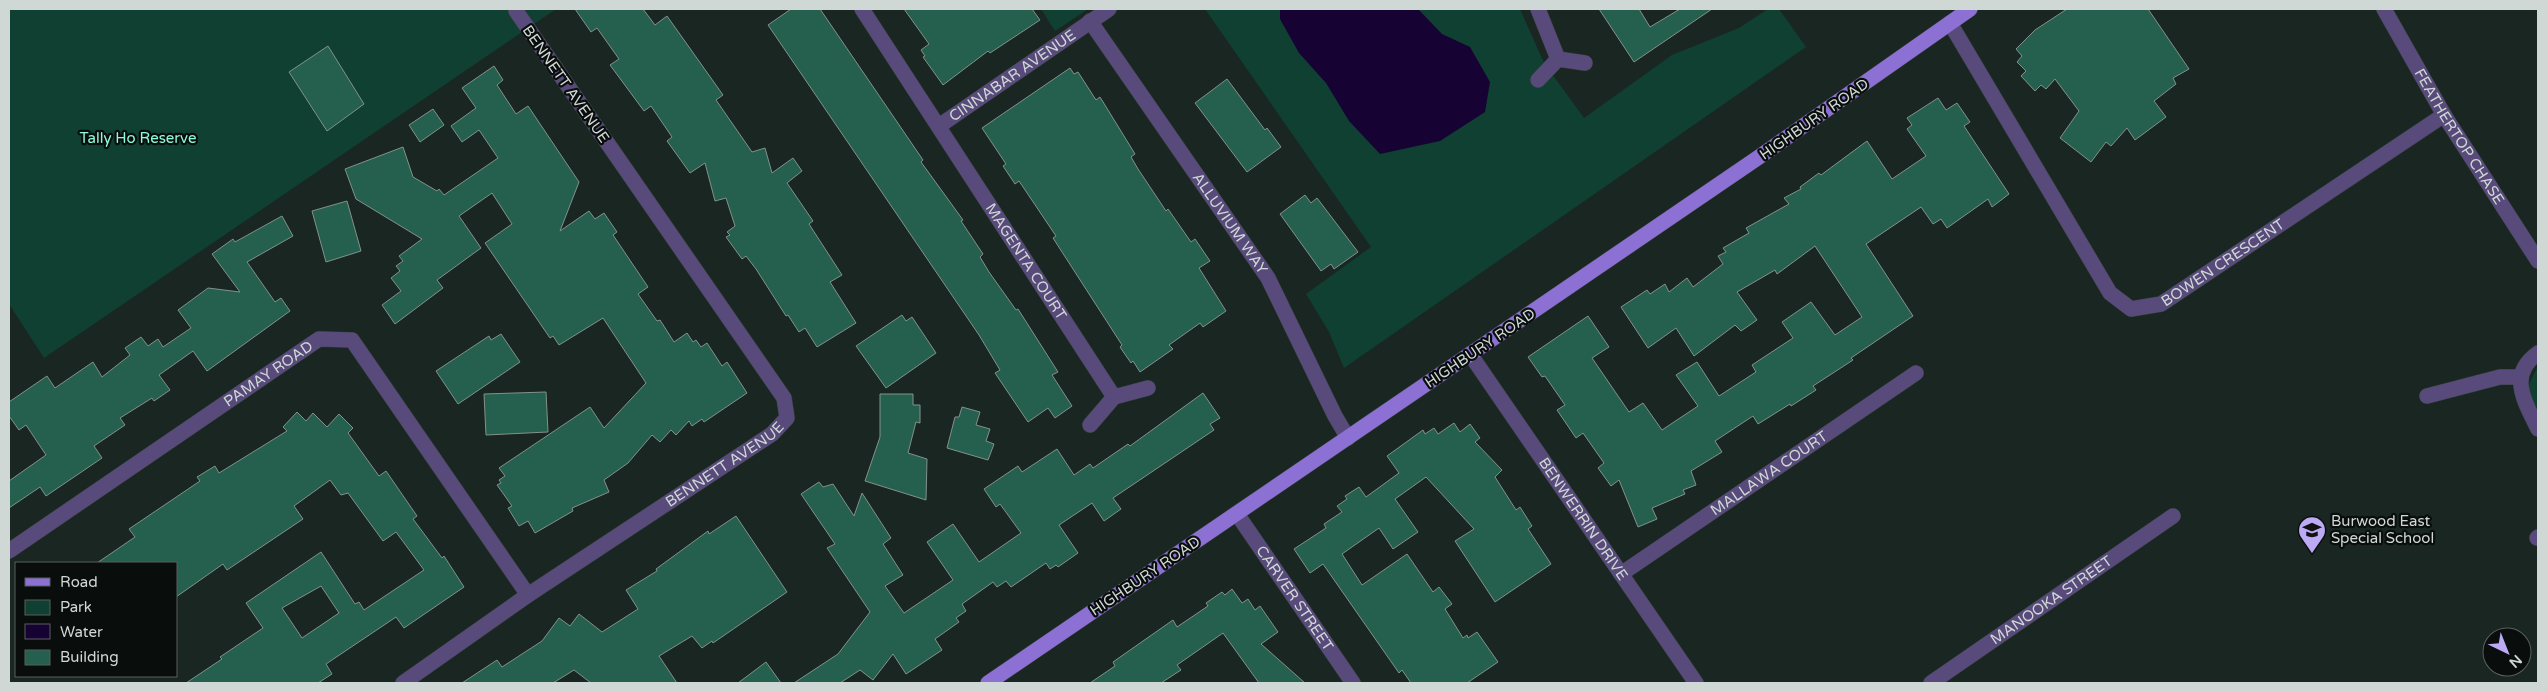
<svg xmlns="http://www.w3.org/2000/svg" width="2547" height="692" viewBox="0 0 2547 692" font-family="'Varela Round',sans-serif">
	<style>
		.green { fill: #0f4032 }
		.water { fill: #170234 }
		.building { fill: #25604e; stroke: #83918c; fill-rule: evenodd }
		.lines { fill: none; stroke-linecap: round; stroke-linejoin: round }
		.street-casing { stroke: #37423f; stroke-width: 16 }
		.primary-casing { stroke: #37423f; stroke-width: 16 }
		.street { stroke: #584b7b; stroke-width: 15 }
		.primary { stroke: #8d70d4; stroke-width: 15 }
		.labels { text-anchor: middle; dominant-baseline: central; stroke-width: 4.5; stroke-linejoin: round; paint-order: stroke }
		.street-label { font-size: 15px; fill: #d0d8d5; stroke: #090e0c }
		.park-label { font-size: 15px; fill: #8dfbd7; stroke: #090e0c }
		.poi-label { font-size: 15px; fill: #d0d8d5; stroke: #090e0c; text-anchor: start }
	</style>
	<rect width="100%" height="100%" fill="#1a2622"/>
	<g class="green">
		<polygon points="9,9 556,9 44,358 9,304"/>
		<polygon points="1041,9 1088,9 1055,31"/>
		<polygon points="1205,9 1520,9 1544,63 1584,118 1672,55 1739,28 1768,9 1779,9 1806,47 1344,368 1329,332 1306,294 1371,247"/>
		<polygon points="2538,366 2538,411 2527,388"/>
	</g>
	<polygon class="water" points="1280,9 1418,9 1442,34 1470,47 1490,82 1485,112 1440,141 1380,154 1349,121 1326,83 1299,53 1280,19"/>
	<g class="building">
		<polygon points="575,9 643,9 655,25 667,16 723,95 716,100 752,152 765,148 772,173 793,158 802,171 787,183 813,221 809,224 842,275 830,282 856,323 817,347 805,328 799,332 788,315 786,316 756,269 746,256 742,259 726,237 730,235 727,232 735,226 726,198 715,201 705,163 690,173 667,141 672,137 651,106 644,111 610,65 619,59 597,28 591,32"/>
		<polygon points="791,9 820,9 923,160 921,162 963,220 961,221 983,254 980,257 989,272 1016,310 1018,309 1058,372 1052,375 1072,406 1055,418 1048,408 1028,422 995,373 1000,370 979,335 768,25"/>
		<polygon points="904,9 1032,9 1040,20 990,53 988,51 943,85 923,57 925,56 921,50 929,44"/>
		<polygon points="1599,9 1639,9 1650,27 1680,9 1712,9 1634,62"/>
		<polygon points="2067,9 2148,9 2189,69 2173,78 2176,84 2154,101 2166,117 2135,140 2127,128 2111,146 2106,142 2091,162 2060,138 2079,111 2055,79 2046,89 2041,85 2035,91 2021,76 2026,71 2017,62 2022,56 2016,49 2035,30"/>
		<polygon points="328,46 364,104 327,131 289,72"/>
		<polygon points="494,66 503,80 497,85 516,114 528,106 579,182 560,231 589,211 595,219 604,213 617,232 613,235 648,287 638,294 657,321 660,320 674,342 687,333 693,342 696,340 701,347 707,343 722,366 727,362 747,393 704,422 702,419 692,426 689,421 676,435 671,430 660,442 652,435 628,463 604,480 609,492 572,508 573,511 535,533 528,521 519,526 508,508 512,506 497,485 501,483 499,480 505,476 499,468 590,407 604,428 646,383 603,318 559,345 553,336 550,338 485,243 512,224 492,193 459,216 481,248 437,280 443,288 395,324 382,305 401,291 391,278 400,271 396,266 403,261 399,256 422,239 356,199 345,169 403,147 413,177 437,191 439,189 444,195 498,158 479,130 462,142 451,126 476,108 462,88"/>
		<polygon points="1070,68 1074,74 1078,72 1096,100 1100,97 1135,154 1131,157 1138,169 1166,211 1168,209 1191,242 1195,239 1210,261 1199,268 1226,311 1203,327 1200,323 1169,345 1173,349 1140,372 1133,361 1131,363 1120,347 1122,345 1053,238 1056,236 1019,181 1015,184 1003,166 1006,164 982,128"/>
		<polygon points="1227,79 1265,130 1267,128 1281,147 1247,172 1195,103"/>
		<polygon points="1938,98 1946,110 1957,103 1970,122 1964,126 2009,194 1992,207 1988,199 1947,228 1941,219 1933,224 1921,207 1866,244 1913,316 1851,358 1853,360 1813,386 1816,390 1791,406 1790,404 1758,424 1753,416 1715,441 1722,452 1691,471 1696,485 1683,490 1685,494 1652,508 1657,519 1638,527 1619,480 1611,486 1598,468 1604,463 1583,433 1576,438 1557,410 1565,405 1545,376 1542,377 1528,357 1588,316 1609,347 1592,358 1629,412 1643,403 1662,430 1698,406 1676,375 1697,362 1719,396 1756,372 1752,365 1793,338 1782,322 1811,302 1835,335 1862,317 1815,246 1777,274 1775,270 1737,292 1757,320 1741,331 1735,325 1694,356 1676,328 1648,348 1621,307 1647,290 1650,294 1665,284 1669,292 1687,278 1693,287 1723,264 1718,256 1726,252 1723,248 1749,233 1746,228 1789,204 1784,198 1801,189 1800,187 1819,173 1821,175 1867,141 1892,179 1926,156 1907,129 1912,125 1907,118"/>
		<polygon points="433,109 444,125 420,142 409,125"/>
		<polygon points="1305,195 1311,203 1317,198 1358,252 1334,269 1331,264 1321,271 1280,214"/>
		<polygon points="347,201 361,251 326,262 312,211"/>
		<polygon points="282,216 293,236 247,262 275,302 281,298 290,311 207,371 193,351 159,375 170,390 154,401 152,398 120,418 125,425 94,446 102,458 46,496 40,487 9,508 9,481 46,455 26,425 19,430 9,416 9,402 47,376 55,388 93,362 102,377 130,355 125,348 141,337 148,346 158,339 163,347 191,328 178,310 208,288 240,292 212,254 233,239 235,242"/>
		<polygon points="902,315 906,321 912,317 936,353 886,388 856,346"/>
		<polygon points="501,334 520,362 458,404 436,371 489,336 491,340"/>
		<polygon points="546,392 548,432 486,435 484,394"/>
		<polygon points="1203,393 1220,418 1210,424 1214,430 1113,498 1121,509 1104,521 1092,503 1059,525 1078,553 1058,567 1056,565 1050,569 1046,563 1011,587 1006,581 997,587 993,582 962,604 966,611 956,618 959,622 935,639 942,650 906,674 893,654 873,680 860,670 840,683 794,683 838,654 870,612 827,548 835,544 801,494 819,482 823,487 833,484 854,516 862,493 891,538 883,544 903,575 885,586 904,613 953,580 927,542 953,524 979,562 1021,533 1000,504 996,507 984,489 1018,466 1022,472 1057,449 1074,475 1090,464 1093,468 1128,444 1130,446"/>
		<polygon points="880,394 913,394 913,405 920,405 920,423 916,422 908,453 927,459 926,500 865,481 880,437"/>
		<polygon points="962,407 980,412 976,425 990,429 986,441 994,444 988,460 947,448 955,417 959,417"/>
		<path d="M297 412 306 421 313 413 327 427 339 414 353 428 348 433 379 476 386 471 417 516 413 519 442 558 444 556 464 587 404 628 396 617 326 664 332 674 318 683H186L222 659 220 657 263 628 246 603 321 552 355 604 359 602 364 610 424 570 396 532 383 541 348 493 341 495 330 480 294 506 303 519 227 570 223 564 176 597V563H97L135 537 129 529 200 481 197 477 215 466 219 473 287 431 283 427ZM321 586 339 613 302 638 282 608Z"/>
		<polygon points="1454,423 1460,432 1470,424 1480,438 1475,442 1502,470 1495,477 1516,510 1520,507 1532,526 1528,529 1551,564 1495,602 1455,541 1474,529 1426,477 1395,499 1418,532 1393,549 1379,528 1342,554 1362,585 1407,554 1433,592 1439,587 1452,604 1445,609 1463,638 1467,635 1468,638 1477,632 1498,662 1467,683 1411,683 1402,670 1399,673 1323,564 1310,573 1294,549 1326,528 1324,524 1342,512 1337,506 1347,499 1345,496 1359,487 1366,497 1399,473 1387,456 1423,430 1425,434 1434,428 1438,434"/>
		<polygon points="736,516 787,592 713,643 712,641 702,648 692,636 659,656 677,683 591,683 574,670 553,683 462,683 497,660 502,667 542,641 559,618 570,626 579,614 602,632 638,609 626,590 657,571 656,569 708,531 709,534"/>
		<polygon points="1232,589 1242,603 1248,599 1255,610 1260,606 1278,632 1261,644 1305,683 1259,683 1223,633 1177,665 1181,670 1161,683 1090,683 1115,666 1113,662 1173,620 1177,627 1208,606 1206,603 1222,592 1225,595"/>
		<polygon points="766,662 781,683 738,683"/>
	</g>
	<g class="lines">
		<g class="street-casing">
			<g id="street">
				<path id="s1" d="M862 9 1114 397"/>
				<polyline points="1538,9 1558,59"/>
				<path id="s2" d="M2384 9 2444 115 2538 261"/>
				<path id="s3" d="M1090 21 1268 278 1335 416 1348 438"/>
				<path id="s4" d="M1950 23 2110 293 2131 309 2161 304 2444 115"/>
				<polyline points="1538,80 1558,59 1585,63"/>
				<path id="s5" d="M939 126 1109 9"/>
				<path d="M2538 353C2507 375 2525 402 2538 429"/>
				<path id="s6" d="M1470 354 1696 683"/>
				<polyline points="2427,396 2500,377 2520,377"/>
				<polyline points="1090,425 1114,397 1148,388"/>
				<path id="s7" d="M1237 514 1353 683"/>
				<polyline points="2537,538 2538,537"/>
				<path id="s8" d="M9 551 319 339 352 340 528 595"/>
				<path id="s9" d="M1621 574 1916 373"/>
				<path id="s10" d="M403 683 528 595 772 434 787 418 784 398 516 11"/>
				<path id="s11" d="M1931 683 2173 516"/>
			</g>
		</g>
		<g class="primary-casing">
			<polyline id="primary" points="988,683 1759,157 1970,9"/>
		</g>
		<use href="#street" class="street"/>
		<use href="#primary" class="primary"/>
	</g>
	<defs>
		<g id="school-pin" transform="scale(1.4375)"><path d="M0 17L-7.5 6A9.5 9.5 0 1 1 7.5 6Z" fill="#bcaaf5" stroke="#090e0c"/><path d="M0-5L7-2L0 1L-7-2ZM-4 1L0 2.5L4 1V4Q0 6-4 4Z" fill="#111"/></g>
	</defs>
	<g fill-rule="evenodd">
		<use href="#school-pin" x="2312" y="530"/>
	</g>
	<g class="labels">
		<g class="street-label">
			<text stroke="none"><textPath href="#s5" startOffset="89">CINNABAR AVENUE</textPath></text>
			<text transform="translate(566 84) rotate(55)">BENNETT AVENUE</text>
			<text transform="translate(1814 119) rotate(-35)">HIGHBURY ROAD</text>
			<text stroke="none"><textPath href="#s2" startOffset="148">FEATHERTOP CHASE</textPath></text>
			<text stroke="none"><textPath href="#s3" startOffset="246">ALLUVIUM WAY</textPath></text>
			<text stroke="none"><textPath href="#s1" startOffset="301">MAGENTA COURT</textPath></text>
			<text stroke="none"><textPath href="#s4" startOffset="445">BOWEN CRESCENT</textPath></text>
			<text transform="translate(1480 348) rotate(-34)">HIGHBURY ROAD</text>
			<text stroke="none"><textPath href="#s8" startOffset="314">PAMAY ROAD</textPath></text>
			<text stroke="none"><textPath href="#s10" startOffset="389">BENNETT AVENUE</textPath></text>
			<text stroke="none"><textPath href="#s9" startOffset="179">MALLAWA COURT</textPath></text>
			<text stroke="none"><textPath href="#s6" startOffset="200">BENWERRIN DRIVE</textPath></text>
			<text transform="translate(1145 576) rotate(-34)">HIGHBURY ROAD</text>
			<text stroke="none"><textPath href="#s7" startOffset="102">CARVER STREET</textPath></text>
			<text stroke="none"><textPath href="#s11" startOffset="146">MANOOKA STREET</textPath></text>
		</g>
		<g class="park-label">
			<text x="138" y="138">Tally Ho Reserve</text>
		</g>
		<g class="poi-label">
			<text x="2331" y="521">Burwood East<tspan x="2331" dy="17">Special School</tspan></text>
		</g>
	</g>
	<rect width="2547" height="692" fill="none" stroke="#d0d8d5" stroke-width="20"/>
	<rect x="15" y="562" width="162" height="115" fill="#090e0c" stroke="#595f5c"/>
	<rect x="25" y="578" width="25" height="8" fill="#8d70d4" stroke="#595f5c"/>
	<text x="60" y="587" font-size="15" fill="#d0d8d5">Road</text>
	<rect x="25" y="600" width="25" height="15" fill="#0f4032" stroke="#595f5c"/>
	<text x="60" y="612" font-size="15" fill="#d0d8d5">Park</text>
	<rect x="25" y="624" width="25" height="15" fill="#170234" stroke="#595f5c"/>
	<text x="60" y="637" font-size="15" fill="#d0d8d5">Water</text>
	<rect x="25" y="650" width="25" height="15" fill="#25604e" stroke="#595f5c"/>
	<text x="60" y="662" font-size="15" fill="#d0d8d5">Building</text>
	<g transform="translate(2507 652) rotate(137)"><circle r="24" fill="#090e0c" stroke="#595f5c"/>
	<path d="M0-4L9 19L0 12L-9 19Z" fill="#bcaaf5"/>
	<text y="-8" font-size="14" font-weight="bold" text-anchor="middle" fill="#d0d8d5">N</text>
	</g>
</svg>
